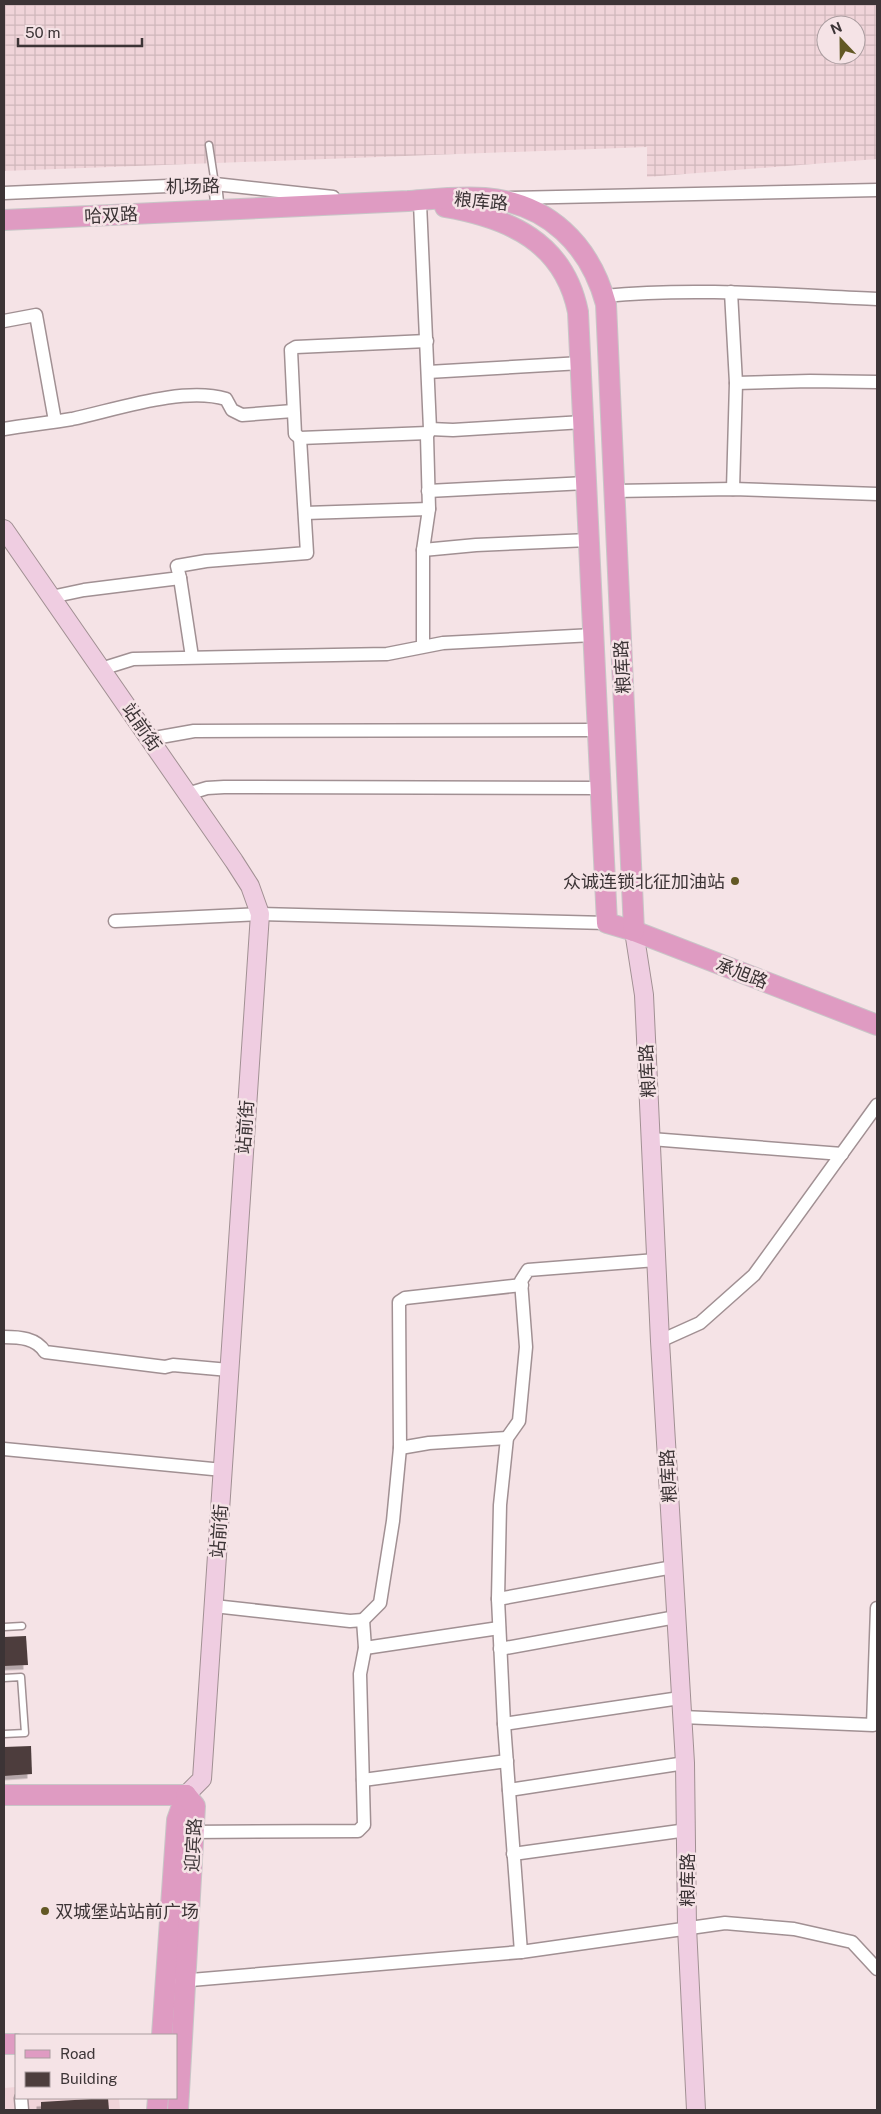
<svg xmlns="http://www.w3.org/2000/svg" width="881" height="2114" viewBox="0 0 881 2114" font-family="'Public Sans','Noto Sans SC',sans-serif">
	<style>
		.built { fill: #f0d4d9 }
		.industrial { fill: url(#industrial-grid); fill-rule: evenodd }
		.building { fill: #4d3e3d; filter: url(#shadow) }
		.lines { fill: none; stroke-linecap: round; stroke-linejoin: round }
		.lane-casing { stroke: #a19093; stroke-width: 9 }
		.street-casing { stroke: #a19093; stroke-width: 15 }
		.secondary-casing { stroke: #a19093; stroke-width: 20 }
		.primary-casing { stroke: #c8c6c7; stroke-width: 22 }
		.lane { stroke: #fff; stroke-width: 6 }
		.street { stroke: #fff; stroke-width: 12 }
		.secondary { stroke: #efcde1; stroke-width: 18 }
		.primary { stroke: #df9bc2; stroke-width: 20 }
		.poi-dot { fill: #625824; stroke: #f5e3e6; stroke-width: 2 }
		.labels { text-anchor: middle; dominant-baseline: central; stroke-width: 5; stroke-linejoin: round; paint-order: stroke }
		.street-label { font-size: 18px; fill: #3c3436; stroke: #f5e3e6 }
		.poi-label { font-size: 18px; fill: #3c3436; stroke: #f5e3e6; text-anchor: end }
	</style>
	<defs>
		<pattern id="industrial-grid" width="8" height="8" patternUnits="userSpaceOnUse" patternTransform="scale(1.25)"><rect width="8" height="8" fill="#f0d4d9"/><path d="M0 4h8M4 0v8" fill="none" stroke="#cfb7bb"/></pattern>
		<filter id="shadow"><feDropShadow dx="-4.5" dy="4.5" stdDeviation="0" flood-color="#0004"/></filter>
	</defs>
	<rect width="100%" height="100%" fill="#f5e3e6"/>
	<polygon class="built" points="16,2087 16,2098 119,2098 120,2110 4,2110 4,2088"/>
	<path class="industrial" d="M4 4H877V159L647 177V147L4 171ZM826 25H856V55H826Z"/>
	<g class="building">
		<polygon points="26,1636 28,1665 4,1666 4,1637"/>
		<polygon points="31,1746 32,1774 4,1776 4,1747"/>
		<polygon points="108,2098 109,2110 41,2110 41,2102"/>
	</g>
	<g class="lines">
		<g class="lane-casing">
			<g id="lane">
				<polyline points="209,145 215,184"/>
				<polyline points="4,1627 22,1626"/>
				<polyline points="4,1678 21,1677 25,1733 4,1734"/>
			</g>
		</g>
		<g class="street-casing">
			<g id="street">
				<polyline points="215,184 218,211"/>
				<polyline points="4,193 215,184 333,197"/>
				<polyline points="511,198 877,190"/>
				<polyline points="420,203 430,429 427,436 429,509 423,550 423,646"/>
				<polyline points="731,292 736,383 733,489"/>
				<path d="M604 296C694 287 786 295 877 299"/>
				<polyline points="4,321 36,315 55,421"/>
				<polyline points="427,341 296,347 291,350 295,434 300,438 428,433"/>
				<polyline points="428,372 581,363"/>
				<polyline points="736,383 810,381 877,382"/>
				<path d="M4 429C26 425 50 423 72 419 115 410 183 386 226 399L232 410 242 415 293 411"/>
				<polyline points="430,429 453,430 583,422"/>
				<polyline points="428,491 586,483"/>
				<polyline points="614,491 733,489 877,494"/>
				<polyline points="305,513 429,509"/>
				<polyline points="423,550 476,545 589,540"/>
				<polyline points="180,578 192,657"/>
				<polyline points="51,597 84,590 180,578 177,566 206,561 307,553 300,438"/>
				<polyline points="101,669 133,659 387,654 443,643 593,635"/>
				<polyline points="149,739 194,731 597,730"/>
				<polyline points="187,794 207,788 224,787 600,788"/>
				<polyline points="115,921 260,914 607,923"/>
				<polyline points="651,1139 842,1154"/>
				<path d="M4 1337C20 1337 36 1338 45 1352L165 1367 173 1365 229 1370"/>
				<polyline points="660,1341 700,1323 754,1275 877,1105"/>
				<polyline points="507,1438 429,1443 400,1448 399,1302 405,1298 522,1285"/>
				<polyline points="4,1449 223,1470"/>
				<polyline points="498,1599 673,1567"/>
				<polyline points="363,1620 380,1603 393,1521 400,1448"/>
				<polyline points="365,1648 499,1628"/>
				<polyline points="500,1649 676,1617"/>
				<polyline points="682,1717 873,1725 877,1608"/>
				<polyline points="504,1724 680,1698"/>
				<polyline points="363,1780 507,1761"/>
				<polyline points="509,1790 685,1763"/>
				<polyline points="187,1832 358,1831 364,1825 360,1674 365,1648 363,1620 350,1621 214,1606"/>
				<polyline points="513,1854 687,1830"/>
				<polyline points="521,1952 504,1724 498,1599 500,1505 507,1438 519,1421 526,1347 521,1281 528,1270 656,1260"/>
				<polyline points="179,1981 521,1952 725,1923 794,1929 852,1942 877,1969"/>
				<polyline points="21,2098 22,2110"/>
			</g>
		</g>
		<g class="secondary-casing">
			<g id="secondary">
				<polyline points="4,529 234,861 250,886 260,914 202,1779 186,1795"/>
				<polyline points="634,931 644,995 660,1341 685,1763 687,1927 696,2110"/>
			</g>
		</g>
		<g class="primary-casing">
			<g id="primary">
				<path d="M445 207C509 218 564 242 578 312L607 923 634 931 877 1025"/>
				<path d="M4 220 408 201C434 199 459 196 485 198 548 203 590 245 606 304L634 931"/>
				<polyline points="4,1795 186,1795"/>
				<polyline points="162,2035 177,1820 186,1795"/>
				<polyline points="4,2044 16,2044"/>
				<polyline points="157,2110 158,2098"/>
				<polyline points="178,2110 195,1806 186,1795"/>
			</g>
		</g>
		<use href="#lane" class="lane"/>
		<use href="#street" class="street"/>
		<use href="#secondary" class="secondary"/>
		<use href="#primary" class="primary"/>
	</g>
	<g class="poi-dot">
		<circle cx="735" cy="881" r="5"/>
		<circle cx="45" cy="1911" r="5"/>
	</g>
	<g class="labels">
		<g class="street-label">
			<text transform="translate(193 186) rotate(-1)">机场路</text>
			<text transform="translate(481 201) rotate(5)">粮库路</text>
			<text transform="translate(111 215) rotate(-3)">哈双路</text>
			<text transform="translate(622 667) rotate(-93)">粮库路</text>
			<text transform="translate(142 727) rotate(55)">站前街</text>
			<text transform="translate(742 973) rotate(21)">承旭路</text>
			<text transform="translate(647 1071) rotate(-93)">粮库路</text>
			<text transform="translate(245 1127) rotate(-86)">站前街</text>
			<text transform="translate(668 1476) rotate(-93)">粮库路</text>
			<text transform="translate(219 1531) rotate(-86)">站前街</text>
			<text transform="translate(193 1845) rotate(-87)">迎宾路</text>
			<text transform="translate(687 1880) rotate(-90)">粮库路</text>
		</g>
		<g class="poi-label">
			<text x="725" y="881">众诚连锁北征加油站</text>
			<text x="55" y="1911" text-anchor="start">双城堡站站前广场</text>
		</g>
	</g>
	<rect width="881" height="2114" fill="none" stroke="#3c3436" stroke-width="10"/>
	<rect x="15" y="2034" width="162" height="65" fill="#f5e3e6" stroke="#ab9da0"/>
	<rect x="25" y="2050" width="25" height="8" fill="#df9bc2" stroke="#ab9da0"/>
	<text x="60" y="2059" font-size="15" fill="#3c3436">Road</text>
	<rect x="25" y="2072" width="25" height="15" fill="#4d3e3d" stroke="#ab9da0"/>
	<text x="60" y="2084" font-size="15" fill="#3c3436">Building</text>
	<g transform="translate(841 40) rotate(338)"><circle r="24" fill="#f5e3e6" stroke="#ab9da0"/>
	<path d="M0-4L9 19L0 12L-9 19Z" fill="#625824"/>
	<text y="-8" font-size="14" font-weight="bold" text-anchor="middle" fill="#3c3436">N</text>
	</g>
	<path d="M18 38v8h124v-8" fill="none" stroke="#3c3436" stroke-width="2.5"/>
	<text x="25" y="38" font-size="15" fill="#3c3436" stroke="#f5e3e6" stroke-width="4" paint-order="stroke">50 m</text>
</svg>
